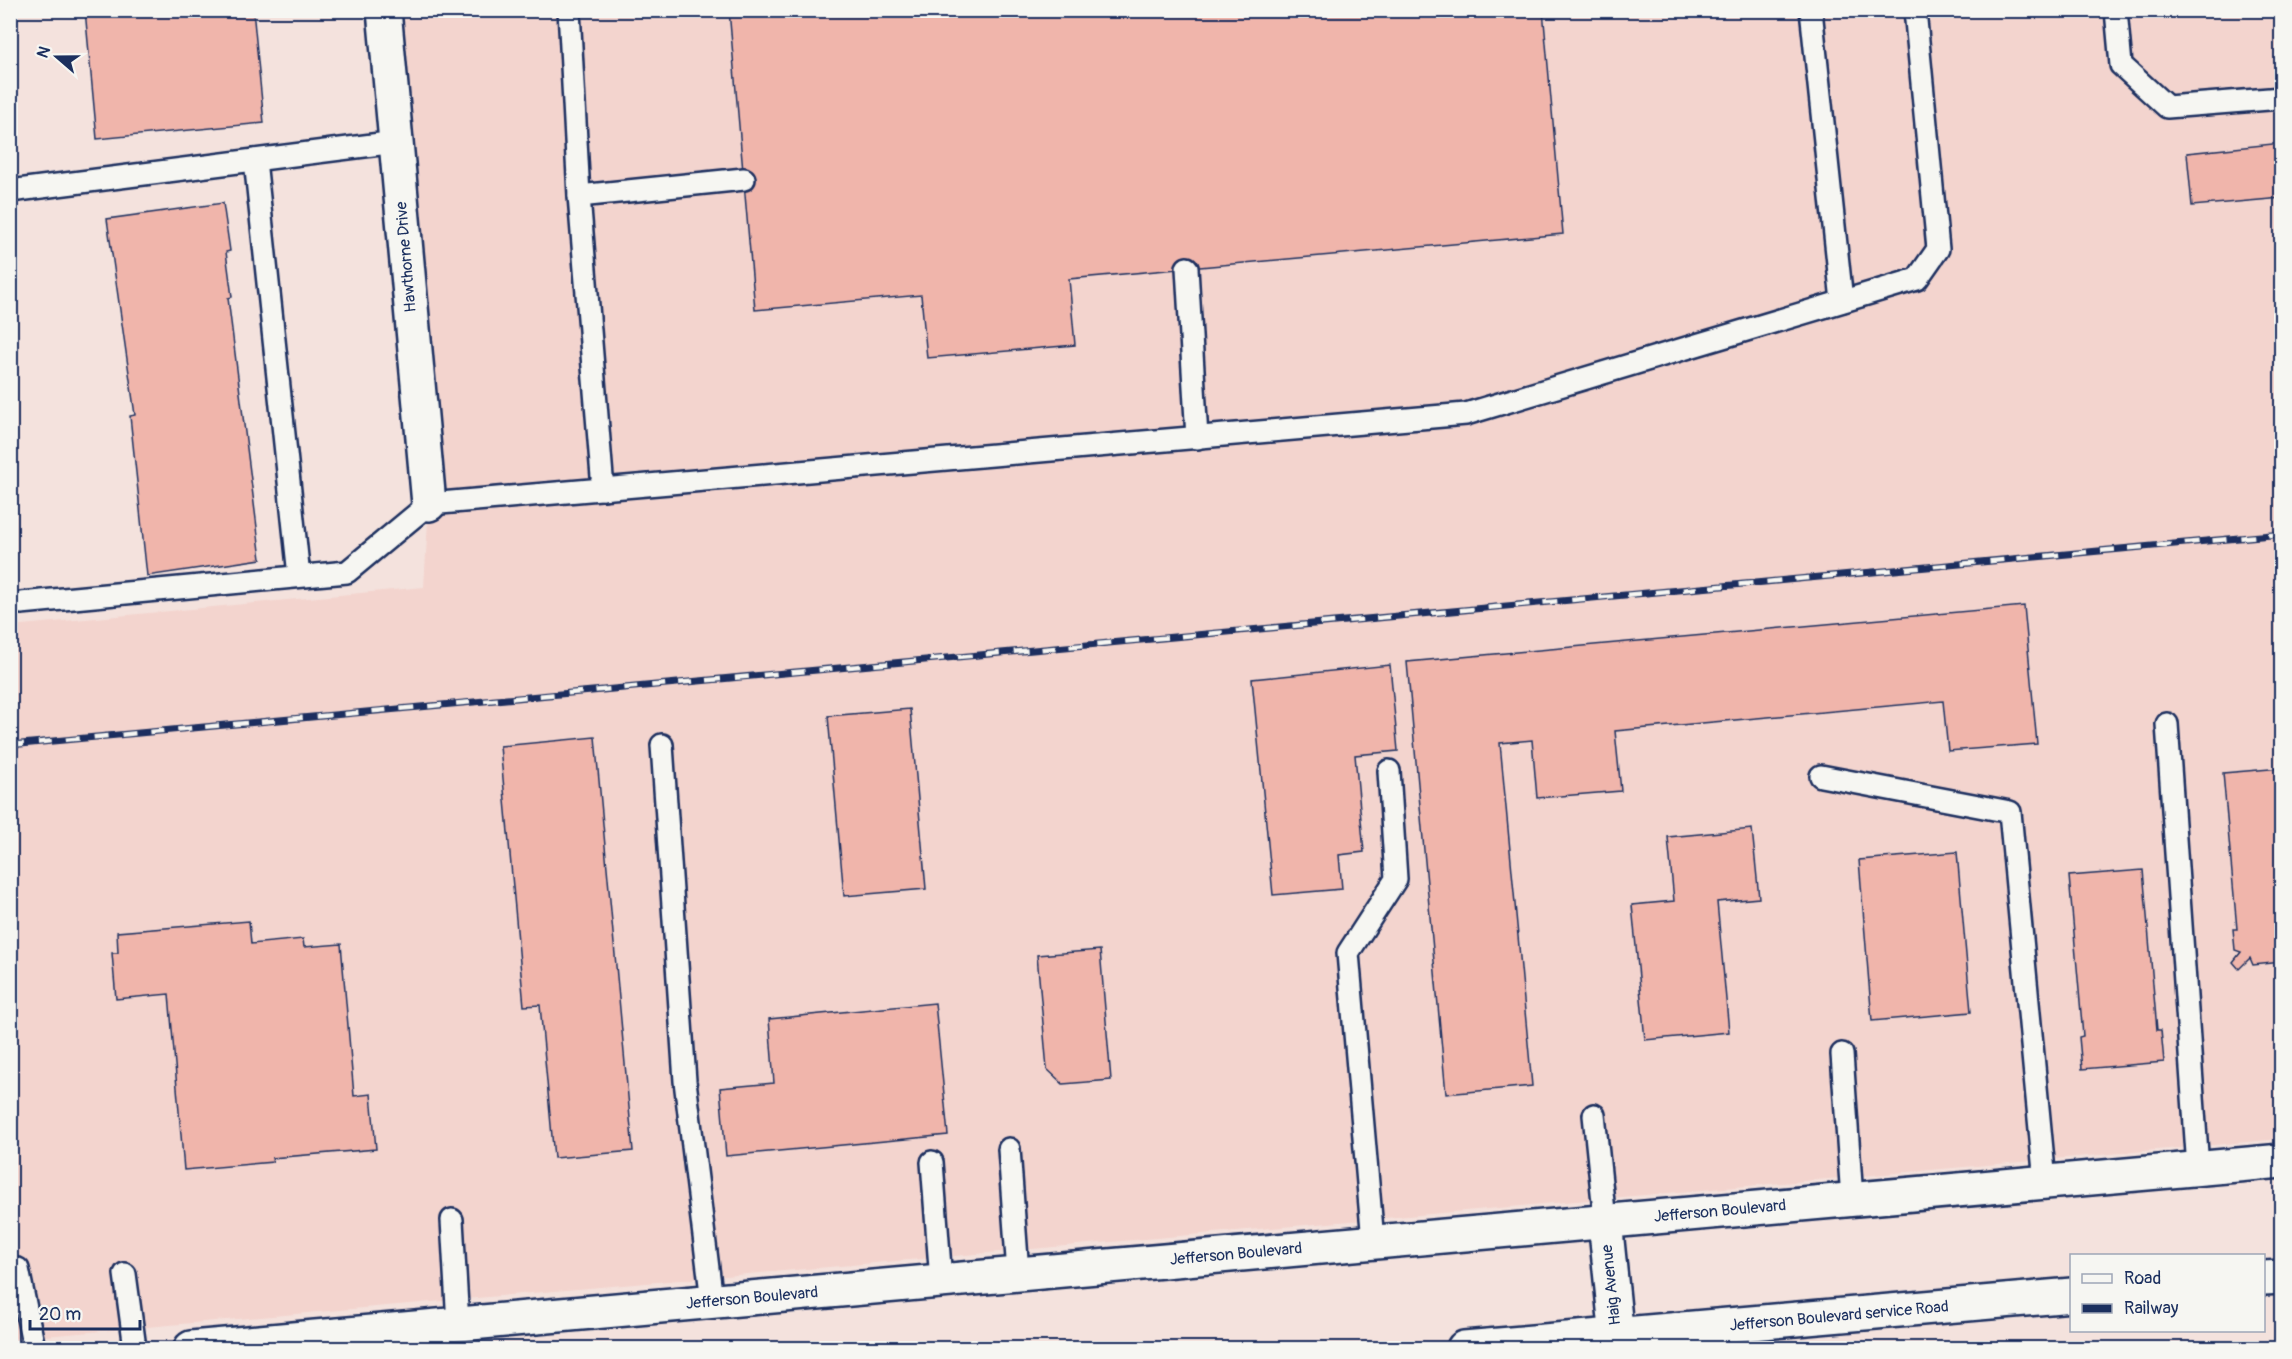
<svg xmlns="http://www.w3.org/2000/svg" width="2292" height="1359" viewBox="0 0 2292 1359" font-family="Pangolin,sans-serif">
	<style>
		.built { fill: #f3d4ce }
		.building { fill: #f0b5ab; stroke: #1b2f5e; stroke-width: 1.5 }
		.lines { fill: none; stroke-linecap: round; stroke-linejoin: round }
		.service-casing { stroke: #1b2f5e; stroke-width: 26 }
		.minor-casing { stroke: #1b2f5e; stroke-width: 38 }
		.tertiary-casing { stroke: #1b2f5e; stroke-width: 38 }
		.service { stroke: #f6f6f2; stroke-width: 21 }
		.minor { stroke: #f6f6f2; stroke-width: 33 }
		.tertiary { stroke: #f6f6f2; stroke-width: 33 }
		.rail-casing { stroke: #1b2f5e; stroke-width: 7 }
		.rail { stroke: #f6f6f2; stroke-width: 4.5; stroke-dasharray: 14; stroke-linecap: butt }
		.labels { text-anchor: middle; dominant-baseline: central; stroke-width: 5; stroke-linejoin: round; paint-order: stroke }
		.street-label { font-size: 16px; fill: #1b2f5e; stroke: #f6f6f2 }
	</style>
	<rect width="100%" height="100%" fill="#f4e2dd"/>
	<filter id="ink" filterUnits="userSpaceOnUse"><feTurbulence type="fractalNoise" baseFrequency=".0167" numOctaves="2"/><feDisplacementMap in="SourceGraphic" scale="12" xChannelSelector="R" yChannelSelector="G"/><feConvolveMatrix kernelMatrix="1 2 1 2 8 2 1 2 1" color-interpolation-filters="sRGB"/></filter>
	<g filter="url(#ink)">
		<polygon class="built" points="384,11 2281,11 2281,1139 11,1339 11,626 424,587 429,504"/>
		<g class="building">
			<polygon points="85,10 253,10 264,123 97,139"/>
			<polygon points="729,10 1543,10 1563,234 1069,279 1075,345 927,358 921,295 755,310"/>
			<polygon points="2282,143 2282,198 2192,206 2187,153"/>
			<polygon points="223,203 230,251 226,252 232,297 228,298 261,559 147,576 130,416 135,415 107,219"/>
			<polygon points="2024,606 2037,744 1948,751 1943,701 1615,731 1621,791 1537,798 1532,740 1500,743 1532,1086 1446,1094 1407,662"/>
			<polygon points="1390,665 1398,751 1355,755 1364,852 1339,855 1342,889 1273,895 1252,679"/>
			<polygon points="910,709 926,889 844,896 828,716"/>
			<polygon points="595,737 633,1151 554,1158 540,1005 524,1006 500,746"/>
			<polygon points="2282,768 2282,962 2253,965 2250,958 2239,969 2233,962 2241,952 2235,950 2233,929 2237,929 2223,773"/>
			<polygon points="1752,829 1759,898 1717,902 1729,1032 1645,1040 1632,905 1674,901 1668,837"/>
			<polygon points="1957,852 1971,1012 1872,1021 1859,860"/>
			<polygon points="2143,870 2157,1030 2161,1030 2164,1062 2082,1069 2079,1037 2083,1036 2069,876"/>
			<polygon points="249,921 251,944 303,939 304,947 341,944 354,1096 371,1094 376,1149 272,1158 273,1162 184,1170 169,994 116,999 112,953 118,953 117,932"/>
			<polygon points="1100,950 1111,1080 1063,1084 1047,1069 1037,955"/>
			<polygon points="935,1003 948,1135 726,1156 720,1088 774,1083 769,1019"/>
		</g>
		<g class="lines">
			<g class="service-casing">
				<g id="service">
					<polyline points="569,10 579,196 603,489"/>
					<polyline points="1811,10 1842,301"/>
					<polyline points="2116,10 2121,65 2167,107 2282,98"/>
					<polyline points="255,160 299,576"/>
					<polyline points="10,191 396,142"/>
					<polyline points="579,196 744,179"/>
					<polyline points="1187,268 1197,438"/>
					<polyline points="21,603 347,572 429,504 1466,414 1917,279 1938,249 1915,10"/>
					<polyline points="2167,724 2198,1168"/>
					<polyline points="662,745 685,1081 712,1301"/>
					<polyline points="1821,776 2010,812 2045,1182"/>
					<polyline points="1842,1054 1852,1199"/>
					<polyline points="1594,1115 1605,1221"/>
					<polyline points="1009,1149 1018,1273"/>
					<polyline points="932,1162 941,1281"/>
					<polyline points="452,1220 458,1324"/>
					<polyline points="1373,1241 1348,953 1396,879 1389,771"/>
					<polyline points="18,1269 34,1348"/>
					<polyline points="125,1274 135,1348"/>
				</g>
			</g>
			<g class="minor-casing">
				<g id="minor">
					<polyline points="384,10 429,504"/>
					<polyline points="1605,1221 1618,1348"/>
					<polyline points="2264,1278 2282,1277"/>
					<polyline points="1464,1348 2072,1295"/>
				</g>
			</g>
			<g class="tertiary-casing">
				<polyline id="tertiary" points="191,1348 2282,1161"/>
			</g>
			<use href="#service" class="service"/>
			<use href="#minor" class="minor"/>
			<use href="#tertiary" class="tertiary"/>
			<g class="rail-casing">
				<polyline id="rail" points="10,745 2282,534"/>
			</g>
			<use href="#rail" class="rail"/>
		</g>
	</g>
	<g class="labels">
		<g class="street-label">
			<text transform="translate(406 257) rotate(-95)">Hawthorne Drive</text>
			<text transform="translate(1720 1211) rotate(-5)">Jefferson Boulevard</text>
			<text transform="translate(1236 1254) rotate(-5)">Jefferson Boulevard</text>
			<text transform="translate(1611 1285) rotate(-96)">Haig Avenue</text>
			<text transform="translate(752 1298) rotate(-5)">Jefferson Boulevard</text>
			<text transform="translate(1839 1316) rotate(-5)">Jefferson Boulevard service Road</text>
		</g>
	</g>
	<rect width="2292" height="1359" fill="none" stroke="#f6f6f2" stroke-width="36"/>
	<rect x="18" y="18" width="2256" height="1323" fill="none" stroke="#1b2f5e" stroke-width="2" filter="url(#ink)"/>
	<rect x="2070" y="1254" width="195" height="78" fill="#f6f6f2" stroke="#9ea6b7" stroke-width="1.5"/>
	<rect x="2082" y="1274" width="30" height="9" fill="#f6f6f2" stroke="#9ea6b7" stroke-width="1.5"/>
	<text x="2124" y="1284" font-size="18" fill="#1b2f5e">Road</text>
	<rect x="2082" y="1304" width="30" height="9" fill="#1b2f5e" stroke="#9ea6b7" stroke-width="1.5"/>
	<text x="2124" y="1314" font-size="18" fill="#1b2f5e">Railway</text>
	<g transform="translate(57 57) rotate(290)" stroke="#f6f6f2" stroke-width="4.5" paint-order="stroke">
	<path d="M0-4.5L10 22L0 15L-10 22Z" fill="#1b2f5e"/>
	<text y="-9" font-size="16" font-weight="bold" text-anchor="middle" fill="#1b2f5e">N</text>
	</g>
	<path d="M30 1320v9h110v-9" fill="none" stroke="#1b2f5e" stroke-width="3"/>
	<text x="39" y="1320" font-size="18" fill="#1b2f5e" stroke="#f6f6f2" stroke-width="4.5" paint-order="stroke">20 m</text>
</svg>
